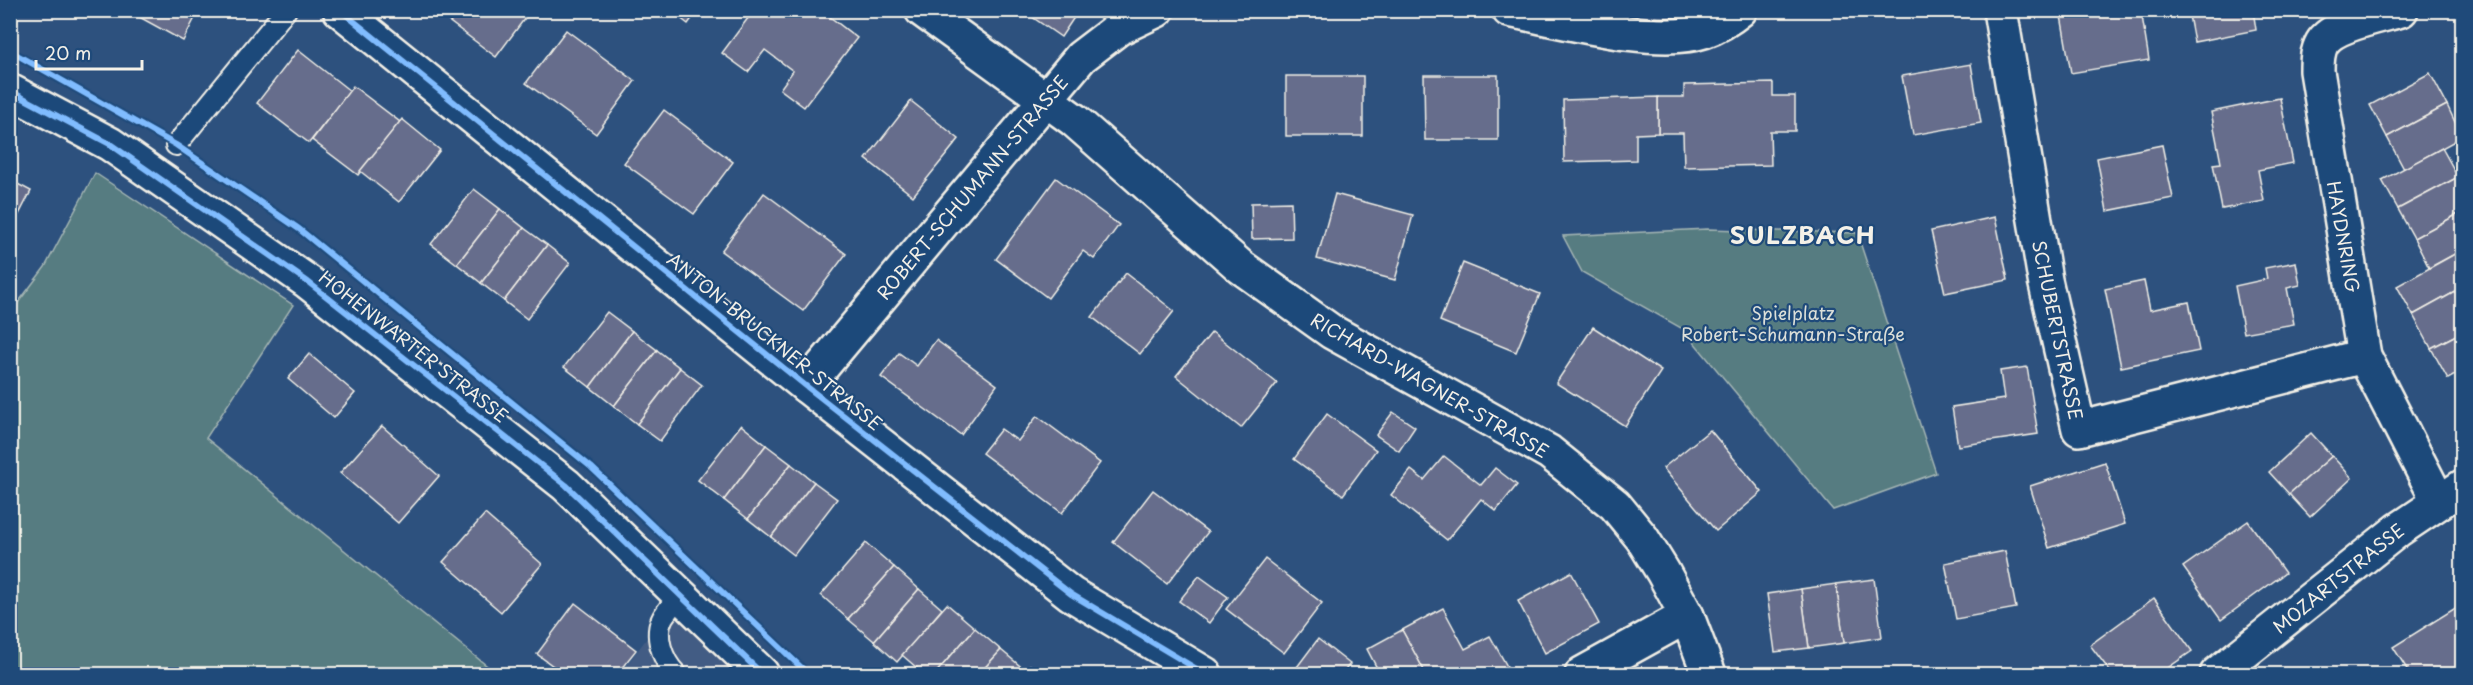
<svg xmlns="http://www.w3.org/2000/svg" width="2473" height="685" viewBox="0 0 2473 685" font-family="'Playpen Sans',sans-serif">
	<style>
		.built { fill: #425c84 }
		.green { fill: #567b81; stroke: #a5b6b4; stroke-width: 1.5 }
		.building { fill: #666d8c; stroke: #f4f1e8; stroke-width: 1.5 }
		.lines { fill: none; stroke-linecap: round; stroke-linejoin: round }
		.service-casing { stroke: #f4f1e8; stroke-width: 24 }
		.minor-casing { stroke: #f4f1e8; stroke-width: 38 }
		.tertiary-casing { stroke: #f4f1e8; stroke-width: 38 }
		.service { stroke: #1f4a7a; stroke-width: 20 }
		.minor { stroke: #1f4a7a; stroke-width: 33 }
		.tertiary { stroke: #1f4a7a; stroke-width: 33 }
		.cycleway-casing { stroke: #1f4a7a; stroke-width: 10 }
		.cycleway { stroke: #80bcff; stroke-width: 6 }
		.labels { text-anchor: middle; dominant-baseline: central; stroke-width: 4.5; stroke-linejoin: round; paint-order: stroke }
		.street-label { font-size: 18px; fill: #f4f1e8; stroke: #1f4a7a }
		.park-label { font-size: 18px; fill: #dcdfd9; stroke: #1f4a7a }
		.district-label { font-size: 24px; font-weight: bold; letter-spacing: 1.5px; fill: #f4f1e8; stroke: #1f4a7a }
	</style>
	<rect width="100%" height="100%" fill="#2d517e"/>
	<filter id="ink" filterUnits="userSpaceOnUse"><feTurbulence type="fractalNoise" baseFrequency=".0167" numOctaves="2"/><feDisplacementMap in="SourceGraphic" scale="12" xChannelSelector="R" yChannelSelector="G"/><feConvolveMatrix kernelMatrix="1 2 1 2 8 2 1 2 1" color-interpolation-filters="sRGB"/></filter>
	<g filter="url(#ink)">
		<polygon class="built" points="680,594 762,674 620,674"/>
		<g class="green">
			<polygon points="95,173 293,305 206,438 497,674 11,674 11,312 45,267"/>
			<polygon points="1707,229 1857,233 1936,473 1833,510 1683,329 1582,272 1563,236"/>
		</g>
		<g class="building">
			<polygon points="134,10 199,10 183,41 132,13"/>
			<polygon points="434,10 531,10 496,57"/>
			<polygon points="670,10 698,10 688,24"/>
			<polygon points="754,10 821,10 857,38 804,107 780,89 793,71 765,50 748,72 722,53"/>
			<polygon points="1022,10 1079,10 1061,37"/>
			<polygon points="2060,10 2141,10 2149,60 2071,73"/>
			<polygon points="2188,10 2253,10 2256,30 2194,42"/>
			<polygon points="566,30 635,81 596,134 526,83"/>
			<polygon points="298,50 350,91 309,143 257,103"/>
			<polygon points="1971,64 1981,123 1913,135 1902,76"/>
			<polygon points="2430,73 2447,105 2387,137 2370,105"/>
			<polygon points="1424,75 1498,75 1498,140 1425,140"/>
			<rect x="1286" y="76" width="77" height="60"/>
			<polygon points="1773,83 1773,96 1795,96 1795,131 1770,131 1771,165 1684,167 1683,133 1658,133 1658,97 1684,97 1684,85"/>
			<polygon points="353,86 400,122 358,175 312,140"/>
			<polygon points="1658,97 1658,133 1636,134 1636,160 1564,162 1563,100"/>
			<polygon points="2280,98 2293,163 2258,170 2264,201 2222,209 2213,164 2221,163 2211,112"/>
			<polygon points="911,101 959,139 913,196 866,159"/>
			<polygon points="2447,105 2462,137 2404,169 2387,137"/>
			<polygon points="664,110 733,162 694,214 624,163"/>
			<polygon points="402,119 440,150 399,202 360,171"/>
			<polygon points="2162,145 2173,198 2107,211 2097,158"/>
			<polygon points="2442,148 2458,177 2398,209 2382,180"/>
			<polygon points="2458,177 2462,186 2462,212 2414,238 2398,209"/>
			<polygon points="1056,178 1119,225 1094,259 1083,251 1048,298 996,259"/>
			<polygon points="10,180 31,191 10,232"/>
			<polygon points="474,189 500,209 457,264 431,244"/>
			<polygon points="764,193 846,254 803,311 721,251"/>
			<polygon points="1335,194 1413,215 1395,280 1317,259"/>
			<polygon points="1291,202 1292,238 1252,239 1251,203"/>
			<polygon points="500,209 524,228 481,283 457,264"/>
			<polygon points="2462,212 2462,250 2429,268 2414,238"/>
			<polygon points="1995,217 2008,280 1945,293 1931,231"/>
			<polygon points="524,228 547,245 504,301 481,283"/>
			<polygon points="547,245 570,263 527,319 504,301"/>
			<polygon points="2462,250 2462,288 2413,315 2397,286"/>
			<polygon points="2296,262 2300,285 2287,288 2294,324 2244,333 2235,286 2267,279 2265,268"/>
			<polygon points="1463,263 1540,294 1516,352 1440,321"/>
			<polygon points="1126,273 1174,311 1140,354 1092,317"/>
			<polygon points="2144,281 2150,310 2189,302 2199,351 2121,367 2105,289"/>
			<polygon points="2462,288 2462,332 2431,348 2413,315"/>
			<polygon points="607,312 632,331 590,387 564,367"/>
			<polygon points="1593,327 1661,371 1625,426 1556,383"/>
			<polygon points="632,331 657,350 614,406 590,387"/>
			<polygon points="1212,332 1277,383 1241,428 1176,376"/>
			<polygon points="2462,332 2462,371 2448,379 2431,348"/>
			<polygon points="936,340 997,385 961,435 881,377 899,353 917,366"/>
			<polygon points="657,350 680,368 637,424 614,406"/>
			<polygon points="309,354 355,393 334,418 288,379"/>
			<polygon points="2027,367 2038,434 1958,446 1952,407 2004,399 2000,371"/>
			<polygon points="680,368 702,385 660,441 637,424"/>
			<polygon points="1393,412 1415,427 1399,451 1376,435"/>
			<polygon points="1327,414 1376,450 1343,495 1294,459"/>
			<polygon points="1037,416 1100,463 1062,513 982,453 1001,429 1018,441"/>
			<polygon points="741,425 766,445 724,500 698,480"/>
			<polygon points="382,426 439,476 398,523 340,473"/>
			<polygon points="1710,430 1762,492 1716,531 1663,468"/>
			<polygon points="2311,433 2332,456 2289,494 2269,472"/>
			<polygon points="766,445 791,464 748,519 724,500"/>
			<polygon points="1444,456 1481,485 1495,468 1517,485 1496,511 1481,499 1447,540 1391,495 1411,470 1424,480"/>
			<polygon points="2332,456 2352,478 2310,517 2289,494"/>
			<polygon points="2105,462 2125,524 2049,548 2030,486"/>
			<polygon points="791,464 814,482 771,537 748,519"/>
			<polygon points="814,482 837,499 794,555 771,537"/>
			<polygon points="1153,490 1208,532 1167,584 1113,542"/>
			<polygon points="485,514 542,564 501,612 443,562"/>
			<polygon points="2248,521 2285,573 2221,620 2183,567"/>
			<polygon points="866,543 894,567 848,619 821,595"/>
			<polygon points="2005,551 2016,608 1956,619 1945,563"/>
			<polygon points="1265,559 1322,603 1284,653 1226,609"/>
			<polygon points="894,567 919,589 874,641 848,619"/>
			<polygon points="1571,572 1599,624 1545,653 1518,601"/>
			<polygon points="1199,576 1228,597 1209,623 1179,601"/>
			<polygon points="1874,579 1882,637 1844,643 1836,584"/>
			<polygon points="1836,584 1844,643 1809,648 1801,589"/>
			<polygon points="919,589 942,609 897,662 874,641"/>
			<polygon points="1801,589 1809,648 1775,652 1767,594"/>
			<polygon points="2154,598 2192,651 2159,674 2112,674 2090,645"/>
			<polygon points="575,603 636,650 617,674 564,674 537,654"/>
			<polygon points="947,604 975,628 935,674 924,674 902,655"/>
			<polygon points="2457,607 2462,617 2462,674 2410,674 2393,647"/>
			<polygon points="1443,608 1465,649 1490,636 1509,670 1502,674 1426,674 1402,630"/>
			<polygon points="975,628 1001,650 979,674 935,674"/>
			<polygon points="1402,630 1426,674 1380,674 1367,649"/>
			<polygon points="1318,639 1350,664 1342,674 1307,674 1297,667"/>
			<polygon points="1001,650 1025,670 1021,674 979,674"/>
			<polygon points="1030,665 1042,674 1021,674"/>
		</g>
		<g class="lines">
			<g class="service-casing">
				<g id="service">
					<polyline points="176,145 286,10"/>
					<path d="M676 674C663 661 653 635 663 617 668 609 675 602 680 594"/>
				</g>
			</g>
			<g class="minor-casing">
				<g id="minor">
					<polyline points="340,10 806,386 1071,594 1205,674"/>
					<polyline points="922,10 1074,120 1241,267 1332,332 1549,452 1615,505 1642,538 1663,572 1687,616 1709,674"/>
					<path d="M1509 10C1560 20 1657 47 1704 31 1718 26 1729 19 1740 10"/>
					<polyline points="2000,10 2045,280 2079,429 2364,356"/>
					<path d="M2401 10C2381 16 2333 24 2322 43 2317 52 2317 61 2317 71L2364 356 2439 502"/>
					<polyline points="806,386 1081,57 1119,28 1157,10"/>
					<polyline points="1582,674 1687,616"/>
					<polyline points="2217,674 2398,530 2462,487"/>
				</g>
			</g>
			<g class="tertiary-casing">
				<polyline id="tertiary" points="10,91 110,144 308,282 566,485 762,674"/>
			</g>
			<use href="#service" class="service"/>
			<use href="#minor" class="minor"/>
			<use href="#tertiary" class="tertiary"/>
			<g class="cycleway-casing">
				<g id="cycleway">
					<polyline points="340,10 806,386 1071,594 1205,674"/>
					<polyline points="10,51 176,145 299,229 591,467 808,674"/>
					<polyline points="10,91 110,144 308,282 566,485 762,674"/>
				</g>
			</g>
			<use href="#cycleway" class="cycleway"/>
		</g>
	</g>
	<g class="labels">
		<g class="street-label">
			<text transform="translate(972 187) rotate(-50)">ROBERT-SCHUMANN-STRASSE</text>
			<text transform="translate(2344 237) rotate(80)">HAYDNRING</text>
			<text transform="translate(2058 330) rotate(78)">SCHUBERTSTRASSE</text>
			<text transform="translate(775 341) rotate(39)">ANTON-BRUCKNER-STRASSE</text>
			<text transform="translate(414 346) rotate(38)">HOHENWARTER STRASSE</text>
			<text transform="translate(1430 385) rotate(30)">RICHARD-WAGNER-STRASSE</text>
			<text transform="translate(2338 578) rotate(-39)">MOZARTSTRASSE</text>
		</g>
		<g class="park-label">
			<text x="1793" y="312">Spielplatz<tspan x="1793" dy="21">Robert-Schumann-Straße</tspan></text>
		</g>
		<g class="district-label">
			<text x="1803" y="234">SULZBACH</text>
		</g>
	</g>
	<rect width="2473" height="685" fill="none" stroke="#1f4a7a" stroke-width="36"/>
	<rect x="18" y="18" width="2437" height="649" fill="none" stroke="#f4f1e8" stroke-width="2" filter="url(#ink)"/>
	<path d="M36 60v9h106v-9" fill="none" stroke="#f4f1e8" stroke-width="3"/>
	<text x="45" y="60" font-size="18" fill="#f4f1e8" stroke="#1f4a7a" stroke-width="4.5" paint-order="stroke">20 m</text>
</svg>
